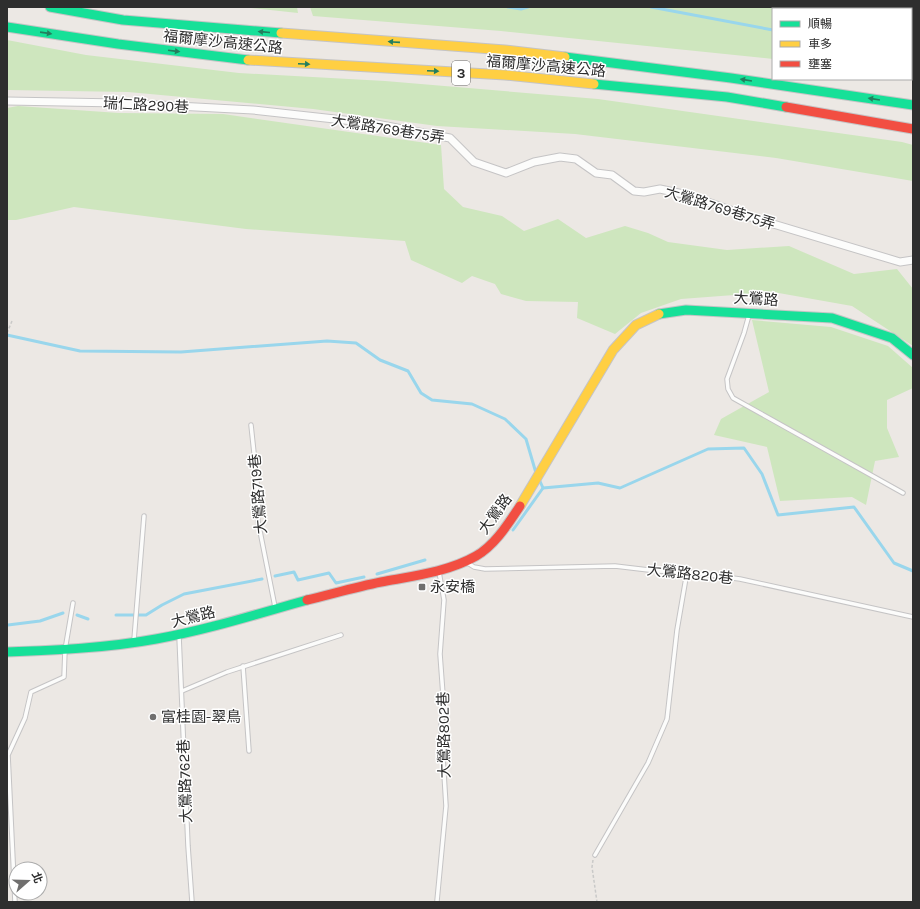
<svg xmlns="http://www.w3.org/2000/svg" width="920" height="909" viewBox="0 0 920 909" font-family="Karla,'Noto Sans TC',sans-serif">
	<style>
		.green { fill: #cee6be }
		.lines { fill: none; stroke-linecap: round; stroke-linejoin: round }
		.stream { stroke: #99d6ec; stroke-width: 3 }
		.lane-casing { stroke: #c5c4c5; stroke-width: 5.5 }
		.street-casing { stroke: #c5c4c5; stroke-width: 9 }
		.fast-casing { stroke: #c5c4c5; stroke-width: 11 }
		.slow-casing { stroke: #c5c4c5; stroke-width: 11 }
		.jam-casing { stroke: #c5c4c5; stroke-width: 11 }
		.path { stroke: #c9c9c8; stroke-width: 1.5; stroke-dasharray: 3 2; stroke-linecap: butt }
		.lane { stroke: #fcfcfb; stroke-width: 3.5 }
		.street { stroke: #fcfcfb; stroke-width: 7 }
		.fast { stroke: #16e098; stroke-width: 9 }
		.slow { stroke: #ffcf43; stroke-width: 9 }
		.jam { stroke: #f24e42; stroke-width: 9 }
		.oneway { fill: #237e5e }
		.poi-dot { fill: #706f6e; stroke: #fff; stroke-width: 1.5 }
		.labels { text-anchor: middle; dominant-baseline: central; stroke-width: 3; stroke-linejoin: round; paint-order: stroke }
		.shield { fill: #fff; stroke: #6d6d6d; stroke-width: 1 }
		.shield-label { font-size: 14px; font-weight: bold; fill: #2e2e2e }
		.street-label { font-size: 15px; fill: #2e2e2e; stroke: #fff }
		.poi-label { font-size: 15px; fill: #2e2e2e; stroke: #fff; text-anchor: start }
	</style>
	<rect width="100%" height="100%" fill="#ece8e4"/>
	<g class="green">
		<polygon points="241,7 297,7 298,13"/>
		<polygon points="310,7 913,7 913,80 906,79 911,79 911,9 773,9 773,59 501,31 313,16"/>
		<polygon points="7,40 86,55 239,73 385,81 598,99 902,142 913,145 913,181 776,158 575,134 437,126 313,109 128,92 7,90"/>
		<polygon points="18,106 119,113 223,114 441,145 444,189 463,207 502,216 524,231 558,219 586,238 625,226 648,233 668,242 727,250 789,246 854,274 897,269 913,289 913,346 852,306 773,292 681,299 641,313 615,334 577,318 578,302 526,301 501,294 495,284 472,276 462,283 411,260 405,241 246,229 74,207 16,220 7,220 7,108"/>
		<polygon points="752,320 831,327 888,346 913,368 913,388 887,400 887,428 899,457 875,461 866,505 852,497 780,501 767,447 714,435 721,419 769,392"/>
	</g>
	<g class="lines">
		<g class="stream">
			<polyline points="508,7 521,9 528,7"/>
			<polyline points="651,7 773,30"/>
			<polyline points="911,57 913,57"/>
			<polyline points="7,335 80,351 181,352 327,341 356,343 380,360 408,371 421,393 432,400 472,404 505,419 526,439 536,473"/>
			<polyline points="539,479 543,488 598,483 620,488 708,449 744,448 762,474 778,515 854,507 894,563 913,571"/>
			<polyline points="513,530 543,488"/>
			<polyline points="377,574 425,560"/>
			<polyline points="275,576 294,572 298,580 329,573 336,583 364,577"/>
			<polyline points="77,615 88,619"/>
			<polyline points="116,615 146,615 162,605 184,594 262,579"/>
			<polyline points="8,625 40,621 63,613"/>
		</g>
		<g class="lane-casing">
			<g id="lane">
				<polyline points="749,315 744,333 727,379 728,389 733,398 903,493"/>
				<polyline points="251,425 257,481 257,516 275,607"/>
				<polyline points="466,562 474,567 485,569 615,566 657,571 687,572 740,579 913,617"/>
				<polyline points="179,636 188,846 192,902"/>
				<polyline points="134,640 144,516"/>
				<polyline points="243,666 249,751"/>
				<polyline points="182,691 227,672 341,635"/>
				<polyline points="595,855 648,763 667,719 677,630 687,572"/>
				<polyline points="437,901 446,806 441,725 444,709 440,654 444,600 439,572"/>
				<polyline points="15,902 8,755 25,718 31,692 64,677 65,650 73,603"/>
			</g>
		</g>
		<g class="street-casing">
			<polyline id="street" points="7,101 120,103 253,110 371,123 450,138 474,162 506,173 534,162 560,157 576,159 596,173 612,175 634,191 644,192 660,189 688,195 750,217 900,262 913,260"/>
		</g>
		<g class="fast-casing">
			<g id="fast">
				<polyline points="50,7 123,20 281,33"/>
				<polyline points="7,27 118,44 248,60"/>
				<polyline points="565,57 731,78 913,105"/>
				<polyline points="594,84 727,97 786,107"/>
				<polyline points="659,314 686,310 832,318 892,338 913,355"/>
				<path d="M7 652C57 650 107 648 156 639 207 630 257 614 307 600"/>
			</g>
		</g>
		<g class="slow-casing">
			<g id="slow">
				<polyline points="281,33 505,50 565,57"/>
				<polyline points="248,60 505,75 594,84"/>
				<polyline points="520,506 613,350 636,325 659,314"/>
			</g>
		</g>
		<g class="jam-casing">
			<g id="jam">
				<polyline points="786,107 913,129"/>
				<path d="M307 600C332 594 356 587 381 582 413 576 448 572 476 556 495 545 508 524 520 506"/>
			</g>
		</g>
		<g class="path">
			<polyline points="7,333 12,321"/>
			<polyline points="593,860 592,867 597,902"/>
		</g>
		<use href="#lane" class="lane"/>
		<use href="#street" class="street"/>
		<use href="#fast" class="fast"/>
		<use href="#slow" class="slow"/>
		<use href="#jam" class="jam"/>
	</g>
	<defs><path id="oneway-solid" d="M-6-.8H1V-3.2L6.5 0L1 3.2V.8H-6Z"/></defs>
	<g class="oneway">
		<use href="#oneway-solid" transform="translate(264 32) rotate(-175)"/>
		<use href="#oneway-solid" transform="translate(46 33) rotate(8)"/>
		<use href="#oneway-solid" transform="translate(394 42) rotate(-176)"/>
		<use href="#oneway-solid" transform="translate(174 51) rotate(7)"/>
		<use href="#oneway-solid" transform="translate(304 64) rotate(3)"/>
		<use href="#oneway-solid" transform="translate(433 71) rotate(3)"/>
		<use href="#oneway-solid" transform="translate(746 80) rotate(-171)"/>
		<use href="#oneway-solid" transform="translate(874 99) rotate(-171)"/>
	</g>
	<g class="poi-dot">
		<rect x="418" y="583" width="8" height="8" rx="2"/>
		<circle cx="153" cy="717" r="4"/>
	</g>
	<g class="labels">
		<rect class="shield" x="452" y="61" width="18" height="24" rx="3"/>
		<g class="shield-label">
			<text x="461" y="73">3</text>
		</g>
		<g class="street-label">
			<text transform="translate(223 42) rotate(6)">福爾摩沙高速公路</text>
			<text transform="translate(546 66) rotate(5)">福爾摩沙高速公路</text>
			<text transform="translate(146 105) rotate(3)">瑞仁路290巷</text>
			<text transform="translate(388 129) rotate(9)">大鶯路769巷75弄</text>
			<text transform="translate(720 208) rotate(17)">大鶯路769巷75弄</text>
			<text transform="translate(756 299) rotate(3)">大鶯路</text>
			<text transform="translate(258 494) rotate(-95)">大鶯路719巷</text>
			<text transform="translate(495 514) rotate(-54)">大鶯路</text>
			<text transform="translate(690 574) rotate(6)">大鶯路820巷</text>
			<text transform="translate(193 617) rotate(-14)">大鶯路</text>
			<text transform="translate(444 735) rotate(-91)">大鶯路802巷</text>
			<text transform="translate(185 781) rotate(-92)">大鶯路762巷</text>
		</g>
		<g class="poi-label">
			<text x="430" y="587">永安橋</text>
			<text x="161" y="717">富桂園-翠鳥</text>
		</g>
	</g>
	<rect width="920" height="909" fill="none" stroke="#2e2e2e" stroke-width="16"/>
	<rect x="772" y="8" width="140" height="72" fill="#ffffff" stroke="#ababab"/>
	<rect x="780" y="21" width="20" height="6" fill="#16e098" stroke="#ababab"/>
	<text x="808" y="28" font-size="12" fill="#2e2e2e">順暢</text>
	<rect x="780" y="41" width="20" height="6" fill="#ffcf43" stroke="#ababab"/>
	<text x="808" y="48" font-size="12" fill="#2e2e2e">車多</text>
	<rect x="780" y="61" width="20" height="6" fill="#f24e42" stroke="#ababab"/>
	<text x="808" y="68" font-size="12" fill="#2e2e2e">壅塞</text>
	<g transform="translate(28 881) rotate(70)"><circle r="19" fill="#ffffff" stroke="#ababab"/>
	<path d="M0-3L7 15L0 10L-7 15Z" fill="#706f6e"/>
	<text y="-6" font-size="11" font-weight="bold" text-anchor="middle" fill="#2e2e2e">北</text>
	</g>
</svg>
